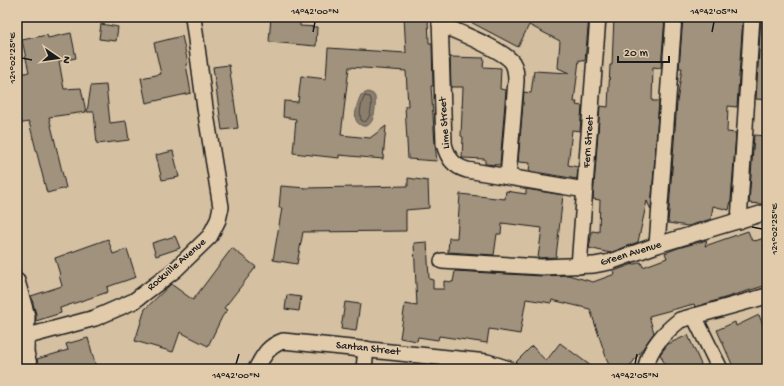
<svg xmlns="http://www.w3.org/2000/svg" width="784" height="386" viewBox="0 0 784 386" font-family="'Gochi Hand',sans-serif">
	<style>
		.water { fill: #8b7e6d; stroke: #5f574d }
		.lines { fill: none; stroke-linecap: round; stroke-linejoin: round }
		.shore { stroke: #48433c; stroke-width: 1 }
		.building { fill: #a1927d; stroke: #1c1c1c }
		.minor-casing { stroke: #1c1c1c; stroke-width: 18 }
		.minor { stroke: #e1cbab; stroke-width: 15 }
		.ticks { fill: none; stroke: #1c1c1c; stroke-width: 1.5 }
		.labels { text-anchor: middle; dominant-baseline: central; stroke-width: 3; stroke-linejoin: round; paint-order: stroke }
		.street-label { font-size: 11px; fill: #1c1c1c; stroke: #e1cbab }
		.neatline { fill: none; stroke: #1c1c1c; stroke-width: 1.5 }
		.ticks-label { font-size: 10px; text-anchor: middle; fill: #1c1c1c }
	</style>
	<rect width="100%" height="100%" fill="#d5c0a2"/>
	<filter id="ink" filterUnits="userSpaceOnUse"><feTurbulence type="fractalNoise" baseFrequency=".025" numOctaves="2"/><feDisplacementMap in="SourceGraphic" scale="8" xChannelSelector="R" yChannelSelector="G"/><feConvolveMatrix kernelMatrix="1 2 1 2 8 2 1 2 1" color-interpolation-filters="sRGB"/></filter>
	<g filter="url(#ink)">
		<path class="water" d="M368 92 373 94 375 97C376 105 375 128 363 126 360 125 357 123 356 120 354 113 358 101 361 95Z"/>
		<g class="lines">
			<path class="shore" d="M365 96 370 97C373 103 371 118 365 122L361 120C359 114 361 102 365 96Z"/>
		</g>
		<g class="building">
			<polygon points="271,17 300,17 300,26 317,27 316,46 269,42"/>
			<polygon points="404,17 428,17 429,43 432,43 433,86 431,86 435,144 437,161 408,159 405,106 408,106 406,71 349,67 341,135 370,138 386,126 383,159 339,155 339,158 293,153 296,119 283,117 284,101 298,102 301,76 326,79 328,48 406,53"/>
			<polygon points="461,17 589,17 585,61 579,60 574,102 577,102 576,105 582,106 580,131 572,130 568,165 578,167 577,179 529,171 530,163 518,162 524,92 531,93 534,71 569,73 558,68 560,41 529,25 518,47"/>
			<polygon points="614,17 665,17 661,68 653,67 652,101 659,101 651,210 647,201 638,242 610,253 589,248 592,231 599,232 600,200 593,199 600,106 608,107 610,65 612,65"/>
			<polygon points="683,17 743,17 737,107 728,106 727,132 736,133 731,200 729,210 713,206 711,219 688,226 668,223 677,102 682,68 679,68"/>
			<polygon points="761,17 767,17 767,100 756,99"/>
			<polygon points="101,24 118,27 116,41 99,39"/>
			<polygon points="71,33 76,58 59,61 64,89 81,88 86,112 49,117 66,188 47,193 29,122 17,124 17,75 29,72 22,40 47,35 48,38"/>
			<polygon points="182,36 188,63 186,64 191,93 146,103 141,78 161,74 154,43"/>
			<polygon points="450,57 484,58 483,67 501,68 500,89 506,90 500,165 485,164 485,159 462,158 463,137 461,136 463,87 451,87"/>
			<polygon points="229,65 238,128 222,130 213,67"/>
			<polygon points="106,85 110,123 126,121 129,140 97,144 94,112 87,112 91,86"/>
			<polygon points="754,135 767,136 767,203 761,204 749,203"/>
			<polygon points="173,151 179,177 162,180 156,155"/>
			<polygon points="408,178 428,181 429,208 406,210 406,231 303,232 297,264 273,260 282,208 279,208 281,186 306,188 408,186"/>
			<polygon points="526,189 563,195 556,257 538,258 542,228 502,223 501,234 497,234 494,255 448,252 449,238 457,238 460,194 505,199 506,191 526,194"/>
			<polygon points="748,231 752,241 755,240 755,241 767,237 767,285 695,307 694,304 649,316 654,333 628,369 610,369 590,309 552,300 551,303 526,299 520,334 489,329 487,343 439,336 438,340 418,337 417,341 400,338 405,304 417,306 414,243 427,242 429,279 433,280 433,289 444,289 444,281 453,282 455,271 542,276 568,275 593,282 615,274 614,271 633,264 632,265 641,262 643,267 667,258 665,253 678,248 707,240 705,246"/>
			<polygon points="175,236 180,248 156,256 152,243"/>
			<polygon points="108,239 113,254 127,249 136,277 107,287 108,292 60,308 61,313 36,321 36,314 31,296 62,286 59,275 60,275 55,258"/>
			<polygon points="232,248 256,267 224,308 227,310 222,317 208,346 180,332 173,352 135,341 145,309 171,284 193,300"/>
			<polygon points="287,295 301,297 299,311 285,309"/>
			<polygon points="345,302 360,304 356,331 341,329"/>
			<polygon points="759,315 767,335 767,365 757,369 734,369 717,330 735,322 736,326"/>
			<polygon points="688,335 703,369 667,369 660,354 661,353 668,344"/>
			<polygon points="88,338 96,367 88,369 39,369 37,359 68,350 66,344"/>
			<polygon points="560,343 595,369 522,369 516,362 532,346 546,361"/>
		</g>
		<g class="lines">
			<g class="minor-casing">
				<g id="minor">
					<path d="M440 17 444 144C448 158 453 166 467 170L585 190"/>
					<path d="M440 24C457 32 502 49 512 62 516 68 516 74 516 81L508 177"/>
					<polyline points="739,221 752,17"/>
					<polyline points="657,245 674,17"/>
					<polyline points="442,261 542,267 594,265 610,262 657,245 767,212"/>
					<polyline points="579,266 598,17"/>
					<polyline points="17,281 27,316 26,352 30,369"/>
					<polyline points="694,316 720,369"/>
					<polyline points="17,339 95,318 134,301 175,270 210,236 218,220 221,207 205,108 193,17"/>
					<path d="M256 369C264 355 267 347 283 341L487 362 509 369"/>
					<polyline points="364,369 366,349"/>
					<path d="M646 369C647 350 666 331 680 320L767 296"/>
				</g>
			</g>
			<use href="#minor" class="minor"/>
		</g>
	</g>
	<path class="ticks" d="M313 32 315 22M712 32 714 22M22 58 32 60M752 227 762 229M236 364 239 354M635 364 637 354"/>
	<g class="labels">
		<g class="street-label">
			<text transform="translate(445 123) rotate(-94)">Lime Street</text>
			<text transform="translate(589 142) rotate(-86)">Fern Street</text>
			<text transform="translate(631 254) rotate(-17)">Green Avenue</text>
			<text transform="translate(177 265) rotate(-41)">Rockville Avenue</text>
			<text transform="translate(368 349) rotate(6)">Santan Street</text>
		</g>
	</g>
	<rect width="784" height="386" fill="none" stroke="#e1cbab" stroke-width="44"/>
	<g transform="translate(58 58) rotate(103)" stroke="#e1cbab" stroke-width="3" paint-order="stroke">
	<path d="M0-3L7 15L0 10L-7 15Z" fill="#1c1c1c"/>
	<text y="-6" font-size="11" font-weight="bold" text-anchor="middle" fill="#1c1c1c">N</text>
	</g>
	<path d="M618 56v6h51v-6" fill="none" stroke="#1c1c1c" stroke-width="2"/>
	<text x="624" y="56" font-size="12" fill="#1c1c1c" stroke="#e1cbab" stroke-width="3" paint-order="stroke">20 m</text>
	<rect x="22" y="22" width="740" height="342" class="neatline"/>
	<g class="ticks-label">
		<text x="315" y="14">14°42'00"N</text>
		<text x="714" y="14">14°42'05"N</text>
		<text transform="translate(11 58) rotate(-90)" y="4">121°02'25"E</text>
		<text transform="translate(773 229) rotate(-90)" y="4">121°02'25"E</text>
		<text x="236" y="378">14°42'00"N</text>
		<text x="635" y="378">14°42'05"N</text>
	</g>
</svg>
